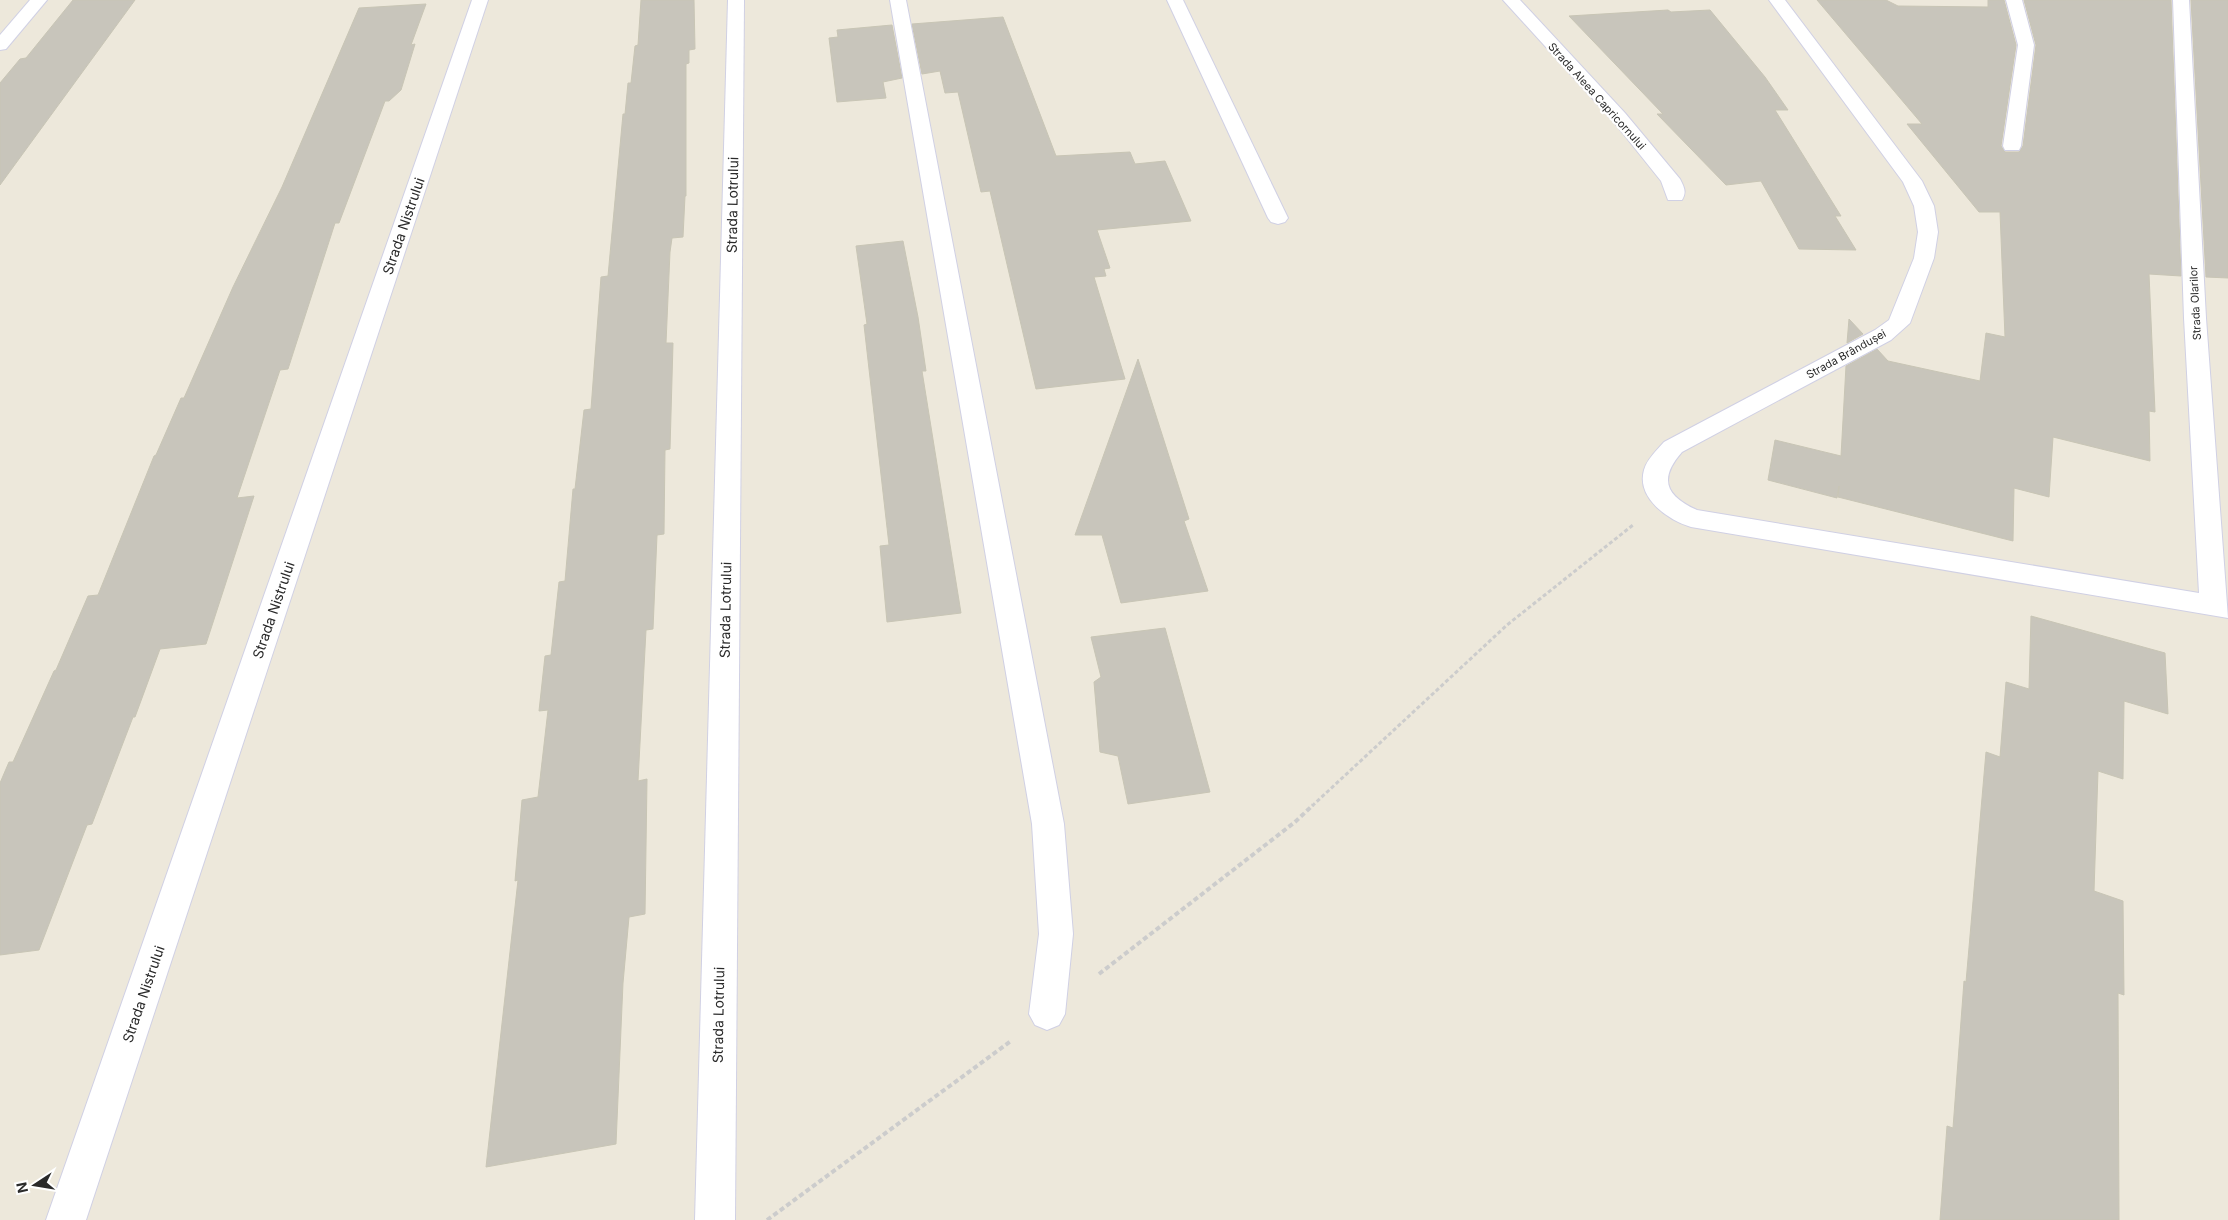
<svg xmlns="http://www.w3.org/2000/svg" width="2228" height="1220" viewBox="0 0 2228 1220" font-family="Inter,sans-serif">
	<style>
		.building { fill: #c8c5bb; stroke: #c8c5b5 }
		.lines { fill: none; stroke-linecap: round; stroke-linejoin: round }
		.minor-casing { stroke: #d0d0e4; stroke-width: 2 }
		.path-far1 { stroke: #ccc; stroke-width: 3; stroke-dasharray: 4 2.5; stroke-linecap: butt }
		.path { stroke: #ccc; stroke-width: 4; stroke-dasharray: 5 3; stroke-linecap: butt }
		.minor { fill: #fff; fill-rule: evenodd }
		.labels { text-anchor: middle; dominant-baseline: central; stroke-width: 4.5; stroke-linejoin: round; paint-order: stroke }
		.far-street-label { font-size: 11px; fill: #2a2a2a; stroke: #fff }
		.street-label { font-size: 14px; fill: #2a2a2a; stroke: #fff }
	</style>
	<rect width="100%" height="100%" fill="#ede8db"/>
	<g class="building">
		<polygon points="73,0 135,0 0,185 0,83 20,59 26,58"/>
		<polygon points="641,0 694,0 695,49 689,50 689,63 686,64 686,196 685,196 683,237 672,238 670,252 666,343 673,343 670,449 665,450 664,534 657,535 653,629 646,630 638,781 647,779 645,914 629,917 623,983 616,1144 486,1167 518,880 515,881 522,800 538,797 548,710 539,711 545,656 551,655 559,582 565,581 573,489 575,489 584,410 591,409 601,277 608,276 623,114 625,114 628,83 631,83 635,46 638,45"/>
		<polygon points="1817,0 1886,0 1898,6 1988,7 1988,0 2004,0 2016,45 2001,146 2005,152 2019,152 2023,146 2036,45 2024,0 2171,0 2181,276 2149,274 2155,412 2149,411 2150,461 2053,437 2049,497 2014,488 2013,541 1838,497 1839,486 1837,498 1768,480 1775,440 1841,456 1846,366 1877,349 1888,361 1980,381 1986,333 2005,337 2000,212 1979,212 1907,124 1922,124"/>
		<polygon points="2191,0 2228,0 2228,278 2206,277"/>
		<polygon points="426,4 411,45 415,44 401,90 389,101 385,101 339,223 335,223 288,369 280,370 237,498 254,496 206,644 160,649 135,717 133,717 92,824 87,825 39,950 0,955 0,783 9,762 13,762 54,671 56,670 88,596 98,595 154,456 156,455 181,398 184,398 233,287 282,187 359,8"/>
		<polygon points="1668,10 1671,12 1710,10 1765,77 1788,110 1775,110 1841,216 1835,216 1856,250 1799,249 1761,181 1726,185 1657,114 1663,114 1569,16"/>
		<polygon points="1003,17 1056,156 1130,152 1135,164 1165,161 1191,221 1097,230 1110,268 1104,269 1106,276 1094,277 1125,379 1036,389 990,191 981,192 958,92 945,93 940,71 922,74 912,24"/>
		<polygon points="892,25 902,78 883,82 886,98 837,102 829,38 838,37 837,30"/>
		<polygon points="903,241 918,317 926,371 922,371 961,613 887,622 880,546 889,545 864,325 867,324 856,246"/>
		<polygon points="1849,319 1863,334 1847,343"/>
		<polygon points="1138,359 1189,519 1184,521 1208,591 1121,603 1102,535 1075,535"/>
		<polygon points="2031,616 2165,653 2168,714 2124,701 2123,779 2098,771 2094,891 2123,901 2124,995 2118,993 2119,1220 1940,1220 1947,1126 1953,1128 1964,981 1966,982 1986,752 2000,757 2006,682 2029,689"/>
		<polygon points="1165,628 1210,792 1128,804 1118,756 1100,752 1094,682 1101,677 1091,637"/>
	</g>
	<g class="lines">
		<g class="minor-casing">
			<g id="minor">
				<polygon points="30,0 47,0 6,49 0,50 0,35"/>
				<polygon points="472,0 488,0 86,1220 46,1220"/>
				<polygon points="728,0 744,0 735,1220 695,1220"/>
				<polygon points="890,0 906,0 1064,824 1073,934 1065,1014 1059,1025 1047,1030 1035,1025 1029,1014 1039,934 1032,824"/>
				<polygon points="1167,0 1183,0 1288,218 1285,222 1278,224 1271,222 1268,218"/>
				<path d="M1503 0H1520L1625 113 1680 179C1684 187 1687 192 1682 200H1668L1661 181 1613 121Z"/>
				<path d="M1769 0H1785L1922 181 1934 206 1938 232 1934 258 1910 323 1891 340 1682 452C1658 479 1666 496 1697 510L2199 593 2184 318 2173 0H2189L2206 318 2228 618 1691 527C1668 520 1636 498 1644 470 1647 459 1657 450 1664 442L1875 330 1889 320 1914 258 1918 232 1914 206 1903 182Z"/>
				<polygon points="2006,0 2022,0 2034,45 2021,146 2019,150 2005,150 2003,146 2018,45"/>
			</g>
		</g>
		<polyline class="path-far1" points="1312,806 1507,625 1633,525"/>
		<g class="path">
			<polyline points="1099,974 1295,822 1313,805"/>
			<polyline points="767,1220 1011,1041"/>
		</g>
		<use href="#minor" class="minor"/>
	</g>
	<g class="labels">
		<g class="far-street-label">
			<text transform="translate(1597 96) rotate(48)">Strada Aleea Capricornului</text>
			<text transform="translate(2195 303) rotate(-93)">Strada Olarilor</text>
			<text transform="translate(1846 354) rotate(-29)">Strada Brândușei</text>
		</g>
		<g class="street-label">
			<text transform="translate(732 205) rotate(-89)">Strada Lotrului</text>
			<text transform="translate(403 226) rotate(-71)">Strada Nistrului</text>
			<text transform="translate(273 610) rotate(-71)">Strada Nistrului</text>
			<text transform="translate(725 610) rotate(-89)">Strada Lotrului</text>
			<text transform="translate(143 994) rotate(-71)">Strada Nistrului</text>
			<text transform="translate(718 1015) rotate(-89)">Strada Lotrului</text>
		</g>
	</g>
	<g transform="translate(35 1185) rotate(258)" stroke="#ffffff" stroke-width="4" paint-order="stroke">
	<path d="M0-4L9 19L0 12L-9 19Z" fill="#2a2a2a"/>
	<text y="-8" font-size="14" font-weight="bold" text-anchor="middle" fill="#2a2a2a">N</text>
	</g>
</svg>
